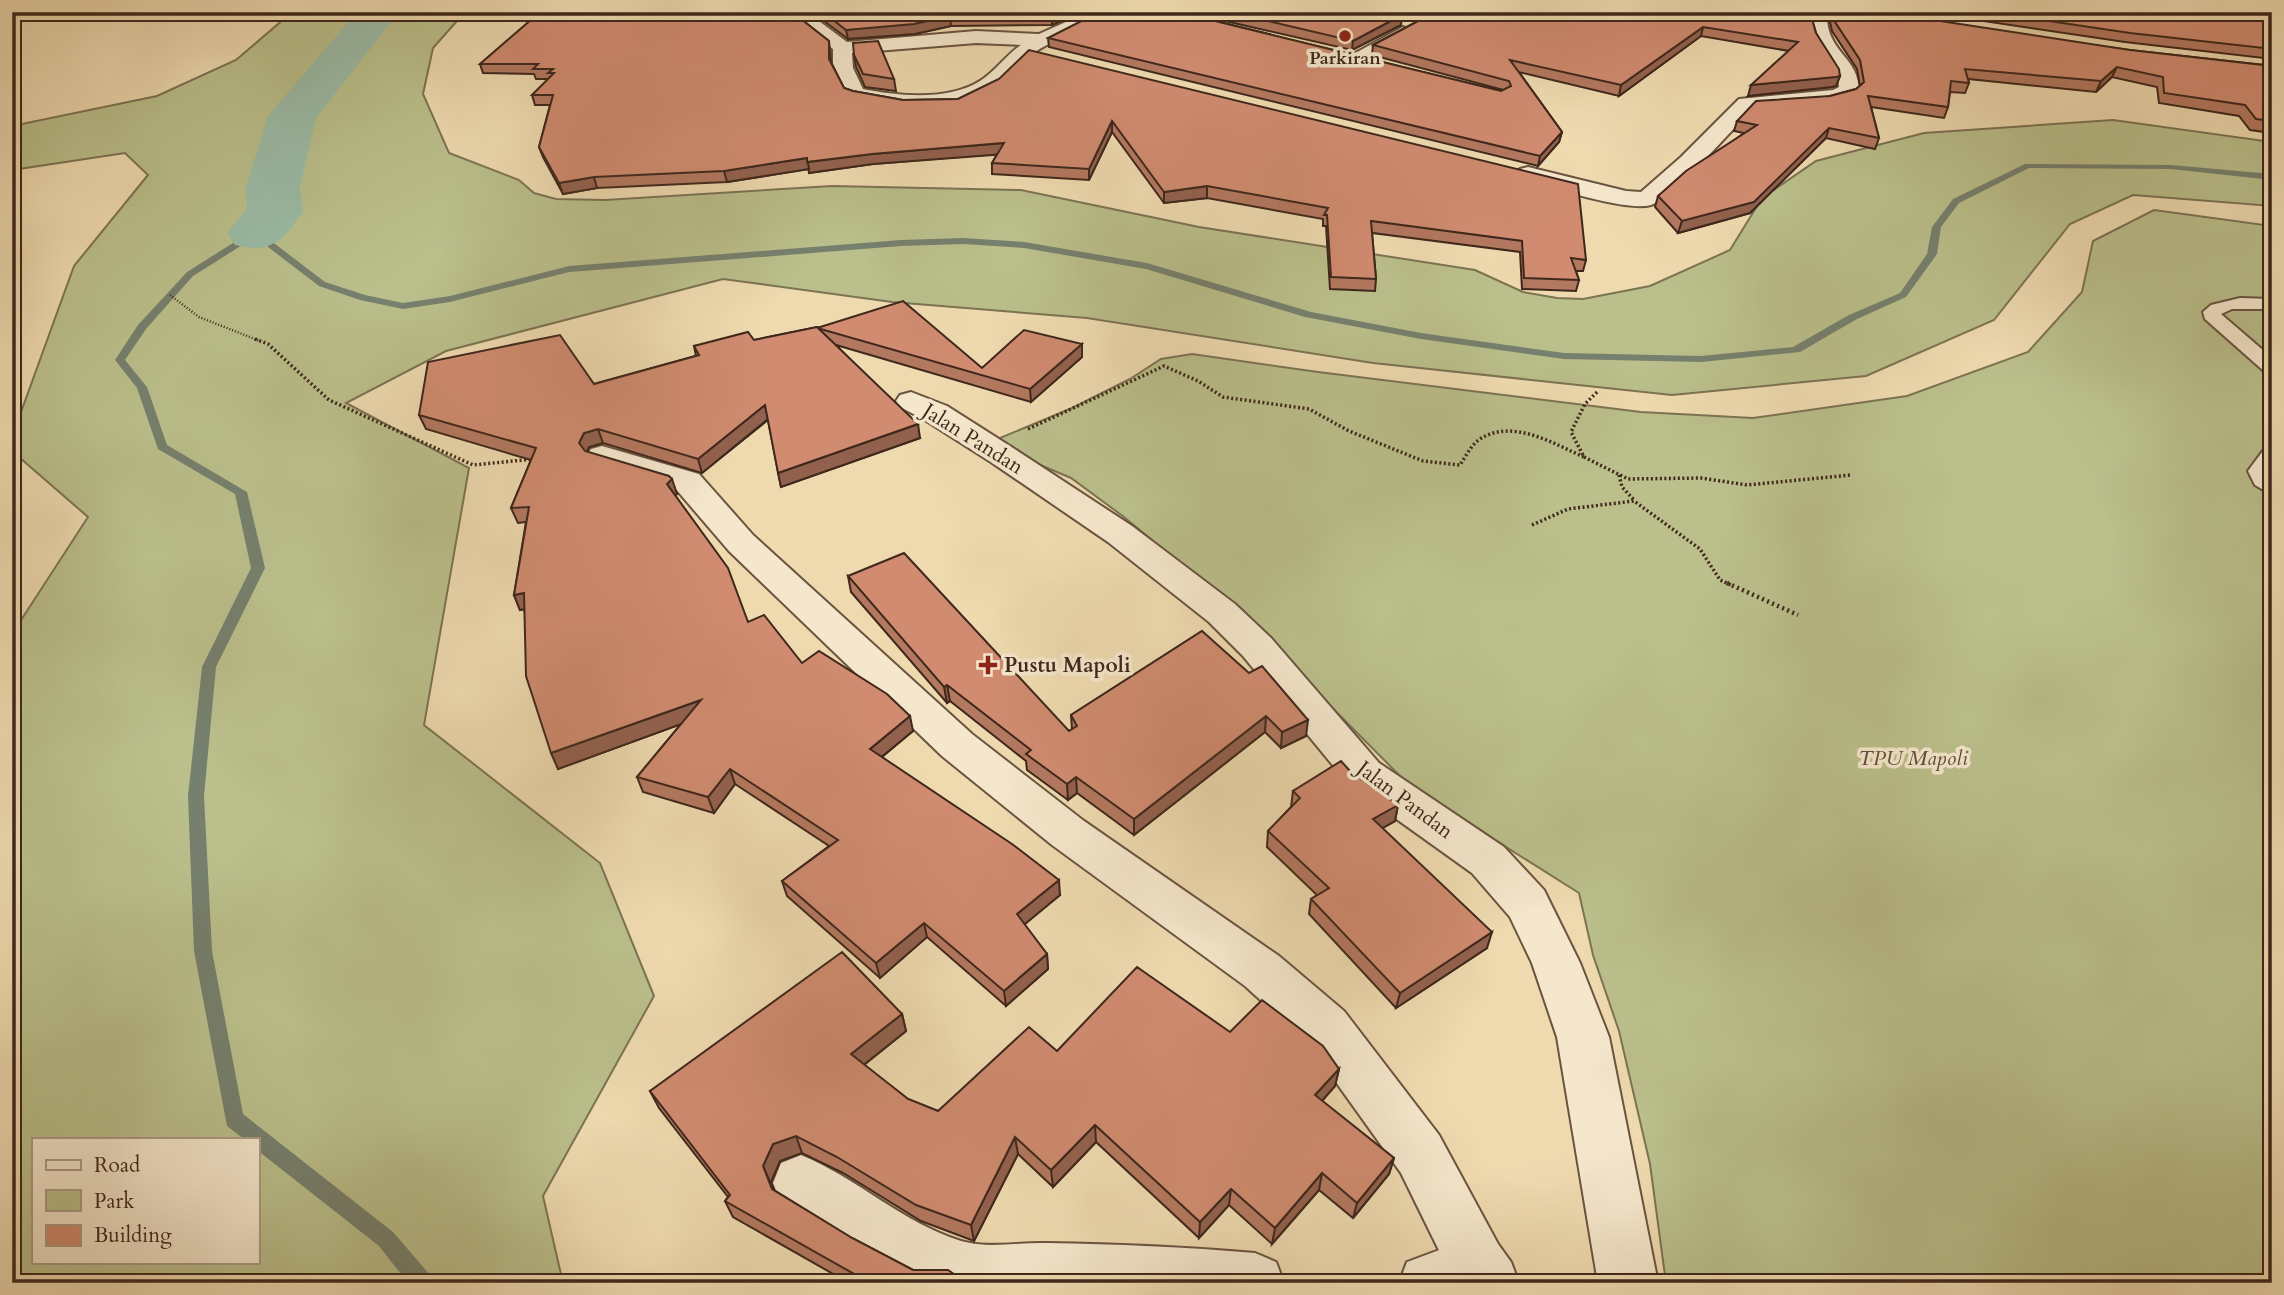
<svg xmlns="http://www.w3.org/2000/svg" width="2284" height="1295" viewBox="0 0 2284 1295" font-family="Cardo,serif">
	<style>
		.green { fill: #babf8b; stroke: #7c7353; stroke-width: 2; fill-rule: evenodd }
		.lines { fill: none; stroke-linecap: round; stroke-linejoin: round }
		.stream { fill: #76806e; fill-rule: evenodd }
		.river { fill: #9bbba6; fill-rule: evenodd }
		.service-casing { stroke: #6a5440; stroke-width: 4 }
		.minor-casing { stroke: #6a5440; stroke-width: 4 }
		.tertiary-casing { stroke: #6a5440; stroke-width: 4 }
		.path-far2 { stroke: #3e271b; stroke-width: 2.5; stroke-dasharray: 1 2; stroke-linecap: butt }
		.path-far1 { stroke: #3e271b; stroke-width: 3.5; stroke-dasharray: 2 2.5; stroke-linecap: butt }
		.path { stroke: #3e271b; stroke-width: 4.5; stroke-dasharray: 2 3.5; stroke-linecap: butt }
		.service { fill: #f5e7cc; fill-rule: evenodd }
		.minor { fill: #f5e7cc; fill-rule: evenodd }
		.tertiary { fill: #f5e7cc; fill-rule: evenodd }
		.wall { fill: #b37860; stroke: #3e271b; stroke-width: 2 }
		.shaded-wall { fill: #92614e; stroke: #3e271b; stroke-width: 2 }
		.building { fill: #d08b70; stroke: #3e271b; stroke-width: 2 }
		.poi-dot { fill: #8f2418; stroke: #f5e7cc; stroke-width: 2.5 }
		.labels { text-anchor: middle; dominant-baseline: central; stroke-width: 7; stroke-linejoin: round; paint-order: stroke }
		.far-poi-label { font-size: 18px; font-weight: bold; fill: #3e271b; stroke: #f5e7cc }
		.street-label { font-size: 21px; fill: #3e271b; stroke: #f5e7cc }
		.poi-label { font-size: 21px; font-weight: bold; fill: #3e271b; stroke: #f5e7cc; text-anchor: start }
		.park-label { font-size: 21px; font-style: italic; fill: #5d4d37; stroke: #f5e7cc }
	</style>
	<rect width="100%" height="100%" fill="#efdab0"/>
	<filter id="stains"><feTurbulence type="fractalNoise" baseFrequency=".00286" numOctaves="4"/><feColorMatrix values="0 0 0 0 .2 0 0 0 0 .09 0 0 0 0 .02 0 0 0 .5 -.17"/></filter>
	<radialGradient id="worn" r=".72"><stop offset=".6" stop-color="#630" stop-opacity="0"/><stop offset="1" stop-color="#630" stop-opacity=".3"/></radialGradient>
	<g class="green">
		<path d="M292 12H465L433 48 423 94 449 153 519 180 534 193 556 199 605 200 832 186 1021 190 1199 227 1475 270 1523 292 1557 298 1583 299 1650 286 1730 250 1762 198 1816 161 1924 133 2113 120 2272 142V206L2133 195 2070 224 1994 320 1866 376 1672 395 1373 363 1087 318 892 302 723 279 446 351 346 403 469 468 424 725 600 863 654 996 543 1196 563 1283H12V634L88 517 12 451V437L74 266 148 175 125 153 12 170V126L157 96 236 60ZM33 1139H257V1262H33Z"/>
		<polygon points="2154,210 2272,226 2272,1283 1666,1283 1650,1164 1619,1031 1593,955 1579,893 1411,787 1227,602 1124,517 1071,478 988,443 1072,408 1130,379 1161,359 1192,354 1318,372 1641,412 1753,418 1907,396 2028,352 2082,292 2093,241"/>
	</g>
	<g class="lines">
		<polygon class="stream" points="2025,164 2171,165 2272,174 2272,180 2171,169 2029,168 1959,203 1941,227 1937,254 1906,297 1857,319 1800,352 1701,362 1564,359 1421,339 1305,317 1146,269 1024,248 963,244 901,246 569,272 450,302 403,309 360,300 319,286 255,237 193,276 146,329 125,360 147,387 167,445 247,492 265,568 216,667 204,796 212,951 243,1114 393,1232 430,1275 433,1283 408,1283 379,1246 257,1150 257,1139 244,1139 227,1126 194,951 188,796 202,667 251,568 235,494 158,449 137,388 115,360 138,325 187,272 252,231 258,231 325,282 365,295 403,303 450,296 569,266 901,240 963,238 1024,242 1147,263 1311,312 1421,333 1564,353 1701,356 1793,347 1849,315 1900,293 1927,254 1932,227 1953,199"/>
		<path class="river" d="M357 12H399L316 118 300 187 303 212C282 241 272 254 235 245L227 233 247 209 246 187 268 116Z"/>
		<g class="service-casing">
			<g id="service">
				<polygon points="1403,27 1409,31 1407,33 1358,60 1348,57"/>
				<polygon points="2240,298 2272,299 2272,309 2232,309 2221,314 2272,358 2272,374 2265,372 2205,319 2203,312 2211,305"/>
				<polygon points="2272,446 2272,467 2268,471 2272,478 2272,495 2255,485 2248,471 2265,448"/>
			</g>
		</g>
		<g class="minor-casing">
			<g id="minor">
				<path d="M786 12H807L847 42 976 31 1039 34 1088 12H1112C1101 24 1060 39 1045 46 1025 56 1013 76 996 88 956 117 892 108 848 97L833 68V49ZM976 43 1021 45C1006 55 996 71 980 81 948 101 898 96 863 89L853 68 852 53Z"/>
				<path d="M1815 12H1833L1827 21C1831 54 1858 58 1859 90 1845 109 1776 107 1752 109 1735 127 1670 200 1651 205 1625 212 1549 186 1520 179L1516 174 1520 169 1528 167 1626 191 1641 192 1681 157 1739 99 1833 90 1839 87C1838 60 1812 54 1809 21Z"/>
				<polygon points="911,392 947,406 1013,448 1132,526 1235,604 1271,638 1379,763 1504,847 1544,890 1580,963 1609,1037 1658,1283 1598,1283 1557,1037 1532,963 1510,917 1472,873 1349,785 1243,656 1209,622 1108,542 991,462 925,420 900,407 896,401 900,395"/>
				<path d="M801 1155C857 1178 903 1223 961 1241 989 1249 1018 1242 1047 1243 1116 1244 1186 1247 1255 1253L1276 1262 1284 1283H919L859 1251 781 1203 773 1183 781 1163Z"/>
				<polygon points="1477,1236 1498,1244 1506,1265 1499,1283 1399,1283 1407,1262"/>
			</g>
		</g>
		<g class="tertiary-casing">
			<polygon id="tertiary" points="602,446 699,474 753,535 972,734 1084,821 1279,956 1344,1011 1439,1135 1498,1244 1511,1262 1519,1283 1455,1283 1401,1173 1308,1043 1245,986 1052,845 942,756 729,551 675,488 591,463 586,456 591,449"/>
		</g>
		<polyline class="path-far2" points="170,295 199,317 260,341"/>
		<g class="path-far1">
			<polyline points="255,339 268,344 329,400 473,465 534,459"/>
			<polyline points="1597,392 1585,404 1571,432 1584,457 1628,479 1701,478 1747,485 1851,475"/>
			<path d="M1028 429 1164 366 1198 381 1223 397 1309 409 1349 431 1423 461 1460 465C1466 456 1471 445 1480 439 1513 418 1554 444 1584 457"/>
			<polyline points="1619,475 1622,487 1634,500"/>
			<polyline points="1532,525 1568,509 1634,501 1700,549 1720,580 1731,585"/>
		</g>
		<polyline class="path" points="1727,583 1798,615"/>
		<use href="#service" class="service"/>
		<use href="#minor" class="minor"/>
		<use href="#tertiary" class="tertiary"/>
	</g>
	<g class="wall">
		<polygon points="471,12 792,12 829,41 831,62 844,88 853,91 903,100 958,99 999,79 1586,260 1583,271 1576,271 1579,280 1576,291 1522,289 1520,252 1372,233 1376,279 1375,291 1330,289 1326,226 1323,226 1323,219 1207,198 1164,203 1112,132 1089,180 992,174 992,163 997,154 873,164 809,173 809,169 727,182 597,188 563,194 543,157 539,147 550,105 535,105 532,95 549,79 536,79 534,74 483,73 480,64 531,20 472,16"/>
		<polygon points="812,12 1081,12 1052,25 951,26 915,34 848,39"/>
		<polygon points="1207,12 1390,12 1401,25 1352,50 1212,18"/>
		<polygon points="1399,12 1813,12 1811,16 1816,33 1840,76 1836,86 1832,87 1748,96 1789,51 1701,36 1619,96 1519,72 1562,132 1559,142 1538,166 1049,47 1048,38 1203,18 1501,91 1504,90 1372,55 1373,45 1420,20 1420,17"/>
		<polygon points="1833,12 2130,50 2272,66 2272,133 2250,130 2239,116 2159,103 2157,87 2112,77 2096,92 1968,79 1969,83 1965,93 1950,92 1948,107 1944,118 1871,107 1879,138 1875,149 1826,138 1750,213 1678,233 1655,207 1658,196 1744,133 1734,131 1737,121 1830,96 1856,89 1860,86 1857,69 1832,31 1830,22"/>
		<polygon points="1923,12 2272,12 2272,59 2125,42"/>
		<polygon points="854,55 894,79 896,91 865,87 856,67"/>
		<polygon points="817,327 982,368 1082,344 1082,357 1031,402 836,345 920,438 781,487 768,420 702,473 603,443 589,447 587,452 677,494 675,495 748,622 802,663 913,731 882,757 1060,895 1024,924 1047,954 1048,969 1006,1006 927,937 880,978 787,896 782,881 829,846 735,784 714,813 643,792 637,777 681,724 558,769 524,609 520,610 514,595 526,522 518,523 511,508 531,460 426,429 419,415 594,384 696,356 694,346 754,340"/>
		<polygon points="848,576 1069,731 1072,729 1071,715 1202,631 1306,736 1281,748 1265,732 1134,835 1077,793 1068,800 1027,770 1026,761 950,701 947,703 851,592"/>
		<polygon points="1350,771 1398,805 1395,821 1382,828 1487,948 1396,1008 1309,914 1311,899 1317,895 1267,847 1268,831 1291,807 1293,791"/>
		<polygon points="902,1014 906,1031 864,1065 908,1099 938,1111 1057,1051 1230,1032 1339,1069 1335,1086 1322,1101 1394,1158 1389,1174 1353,1218 1319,1190 1272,1244 1229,1205 1199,1238 1096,1142 1053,1187 1018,1154 974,1241 921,1221 843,1173 802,1153 780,1161 771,1182 774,1190 852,1238 913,1270 967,1283 849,1283 733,1217 725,1201 728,1197 659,1108 650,1091"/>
	</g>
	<g class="shaded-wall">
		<polygon points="1060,12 1081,12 1052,25 1052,16"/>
		<polygon points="1402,15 1401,25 1352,50 1353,41"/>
		<polygon points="950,16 951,26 915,34 848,39 846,30"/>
		<polygon points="1703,27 1701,36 1619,96 1621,85"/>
		<polygon points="2117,67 2112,77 2096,92 2101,81"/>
		<polygon points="1840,76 1836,86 1832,87 1748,96 1751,85"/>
		<polygon points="1112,121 1112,132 1089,180 1089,169"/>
		<polygon points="1829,128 1826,138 1750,213 1678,233 1682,221"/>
		<polygon points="1562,132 1559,142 1538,166 1540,156"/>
		<polygon points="1004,143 1005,154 873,164 809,173 807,162 872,154"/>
		<polygon points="807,158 809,169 727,182 724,171"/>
		<polygon points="594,177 597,188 563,194 559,183"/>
		<polygon points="1207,186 1207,198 1164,203 1164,192"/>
		<polygon points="1082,344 1082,357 1031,402 1030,389"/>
		<polygon points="765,405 768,419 702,473 698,459"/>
		<polygon points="918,424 920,438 781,487 778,473"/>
		<polygon points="598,429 603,443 589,447 584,458 579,443 584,433"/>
		<polygon points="672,479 677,494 671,498 667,484"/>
		<polygon points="524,593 530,608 520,610 514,595"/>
		<polygon points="947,685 950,701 947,703 944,687"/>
		<polygon points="701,700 706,715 558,769 551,753"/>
		<polygon points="910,716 913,731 873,764 870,749"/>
		<polygon points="1266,716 1265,732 1134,835 1134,819"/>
		<polygon points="1308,720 1306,736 1281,748 1282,732"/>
		<polygon points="730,769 735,784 714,813 708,797"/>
		<polygon points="1076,777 1077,793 1068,800 1067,784"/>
		<polygon points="1398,805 1395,821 1370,835 1373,819"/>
		<polygon points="1059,880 1060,895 1019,929 1017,914"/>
		<polygon points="924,923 927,937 880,978 876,963"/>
		<polygon points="1492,932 1487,948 1396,1008 1400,993"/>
		<polygon points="1047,954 1048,969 1006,1006 1004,991"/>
		<polygon points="902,1014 906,1031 856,1071 851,1054"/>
		<polygon points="1339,1069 1335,1086 1312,1112 1315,1095"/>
		<polygon points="1095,1125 1096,1142 1053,1187 1051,1170"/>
		<polygon points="796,1136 802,1153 780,1161 771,1182 780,1205 763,1166 773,1144"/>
		<polygon points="1015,1137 1018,1154 974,1241 971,1225"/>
		<polygon points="1394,1158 1389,1174 1353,1218 1357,1203"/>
		<polygon points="1322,1173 1319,1190 1272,1244 1275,1228"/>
		<polygon points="1231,1189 1229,1205 1199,1238 1200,1222"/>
	</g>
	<g class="building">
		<polygon points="540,12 792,12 829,41 829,59 844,88 853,91 903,100 958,99 999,79 1029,50 1578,184 1586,260 1571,258 1579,280 1524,278 1522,241 1371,221 1376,279 1331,277 1327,215 1324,215 1328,208 1207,186 1164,192 1112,121 1089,169 992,163 1004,143 872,154 807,162 807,158 724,171 594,177 559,183 539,147 553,95 532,95 554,73 548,73 553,69 533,69 538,64 480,64"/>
		<polygon points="823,12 1060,12 1052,16 950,16 914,24 846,30"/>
		<polygon points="1099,12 1195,12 1203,18 1501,91 1511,86 1509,81 1373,45 1424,18 1422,12 1810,12 1816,33 1839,69 1840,76 1836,77 1751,85 1798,42 1703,27 1621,85 1510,60 1562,132 1540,156 1048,38"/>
		<polygon points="1229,12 1390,12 1402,15 1353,41"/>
		<polygon points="1833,12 1881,12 2130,50 2272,66 2272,121 2256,119 2245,105 2164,93 2163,77 2117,67 2101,81 1965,69 1969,83 1951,81 1948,107 1868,96 1879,138 1829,128 1754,202 1682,221 1658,196 1686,171 1757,125 1737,121 1756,101 1830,96 1856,89 1864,82 1860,60 1835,22"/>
		<polygon points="1989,12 2272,12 2272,49 2130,33"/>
		<polygon points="878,41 894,79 863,74 854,55 853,43"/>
		<polygon points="903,301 982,368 1024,330 1082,344 1030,389 817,328"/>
		<polygon points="817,327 918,424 778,473 765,405 698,459 598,429 584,433 579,443 585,451 669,476 672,479 667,484 728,568 748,622 764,615 802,663 819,651 887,694 910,716 870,749 1012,844 1059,880 1017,914 1047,954 1004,991 924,923 876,963 782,881 838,840 730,769 708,797 637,777 701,700 551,753 526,676 524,593 514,595 529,507 511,508 536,448 419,415 428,362 560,335 594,384 699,355 694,346 748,332 754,340"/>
		<polygon points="904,553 1069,731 1077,726 1071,715 1202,631 1249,673 1262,666 1308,720 1282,732 1266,716 1134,819 1076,777 1067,784 1026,754 1031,750 947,685 944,687 848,576"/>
		<polygon points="1341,761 1350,771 1398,805 1373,819 1492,932 1400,993 1311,899 1329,888 1268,831 1300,798 1293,791"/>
		<polygon points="842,952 902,1014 851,1054 908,1099 938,1111 1029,1027 1057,1051 1137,967 1230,1032 1262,1000 1323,1046 1339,1069 1315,1095 1394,1158 1357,1203 1322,1173 1275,1228 1231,1189 1200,1222 1095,1125 1051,1170 1015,1137 971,1225 916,1205 837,1157 796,1136 773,1144 763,1166 772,1189 852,1238 913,1270 948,1270 967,1283 861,1283 863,1279 725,1201 730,1195 650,1091"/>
	</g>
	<g class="poi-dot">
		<circle cx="1345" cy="36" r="7"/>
		<path d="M984.5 654.5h7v7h7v7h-7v7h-7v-7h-7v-7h7z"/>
	</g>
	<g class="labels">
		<g class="far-poi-label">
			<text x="1345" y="58">Parkiran</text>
		</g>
		<g class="street-label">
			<text transform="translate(973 439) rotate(32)">Jalan Pandan</text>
			<text transform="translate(1405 800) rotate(37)">Jalan Pandan</text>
		</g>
		<g class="poi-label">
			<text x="1004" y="665">Pustu Mapoli</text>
		</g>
		<g class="park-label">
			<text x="1913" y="758">TPU Mapoli</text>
		</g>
	</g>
	<rect width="2284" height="1295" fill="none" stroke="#efdab0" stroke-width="42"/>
	<rect x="14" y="14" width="2256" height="1267" fill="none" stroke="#3e271b" stroke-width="3.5"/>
	<rect x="21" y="21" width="2242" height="1253" fill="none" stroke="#3e271b" stroke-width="2"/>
	<rect x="32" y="1138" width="228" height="126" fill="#f5e7cc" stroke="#ac9a85" stroke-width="2"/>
	<rect x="46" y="1160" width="35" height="10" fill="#f5e7cc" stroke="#ac9a85" stroke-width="2"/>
	<text x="94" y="1172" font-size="21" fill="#3e271b">Road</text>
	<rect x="46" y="1190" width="35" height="21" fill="#babf8b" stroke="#ac9a85" stroke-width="2"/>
	<text x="94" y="1208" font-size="21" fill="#3e271b">Park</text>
	<rect x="46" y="1225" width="35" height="21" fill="#d08b70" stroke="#ac9a85" stroke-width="2"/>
	<text x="94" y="1242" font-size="21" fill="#3e271b">Building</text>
	<rect width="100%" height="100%" filter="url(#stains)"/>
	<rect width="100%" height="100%" fill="url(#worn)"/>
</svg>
